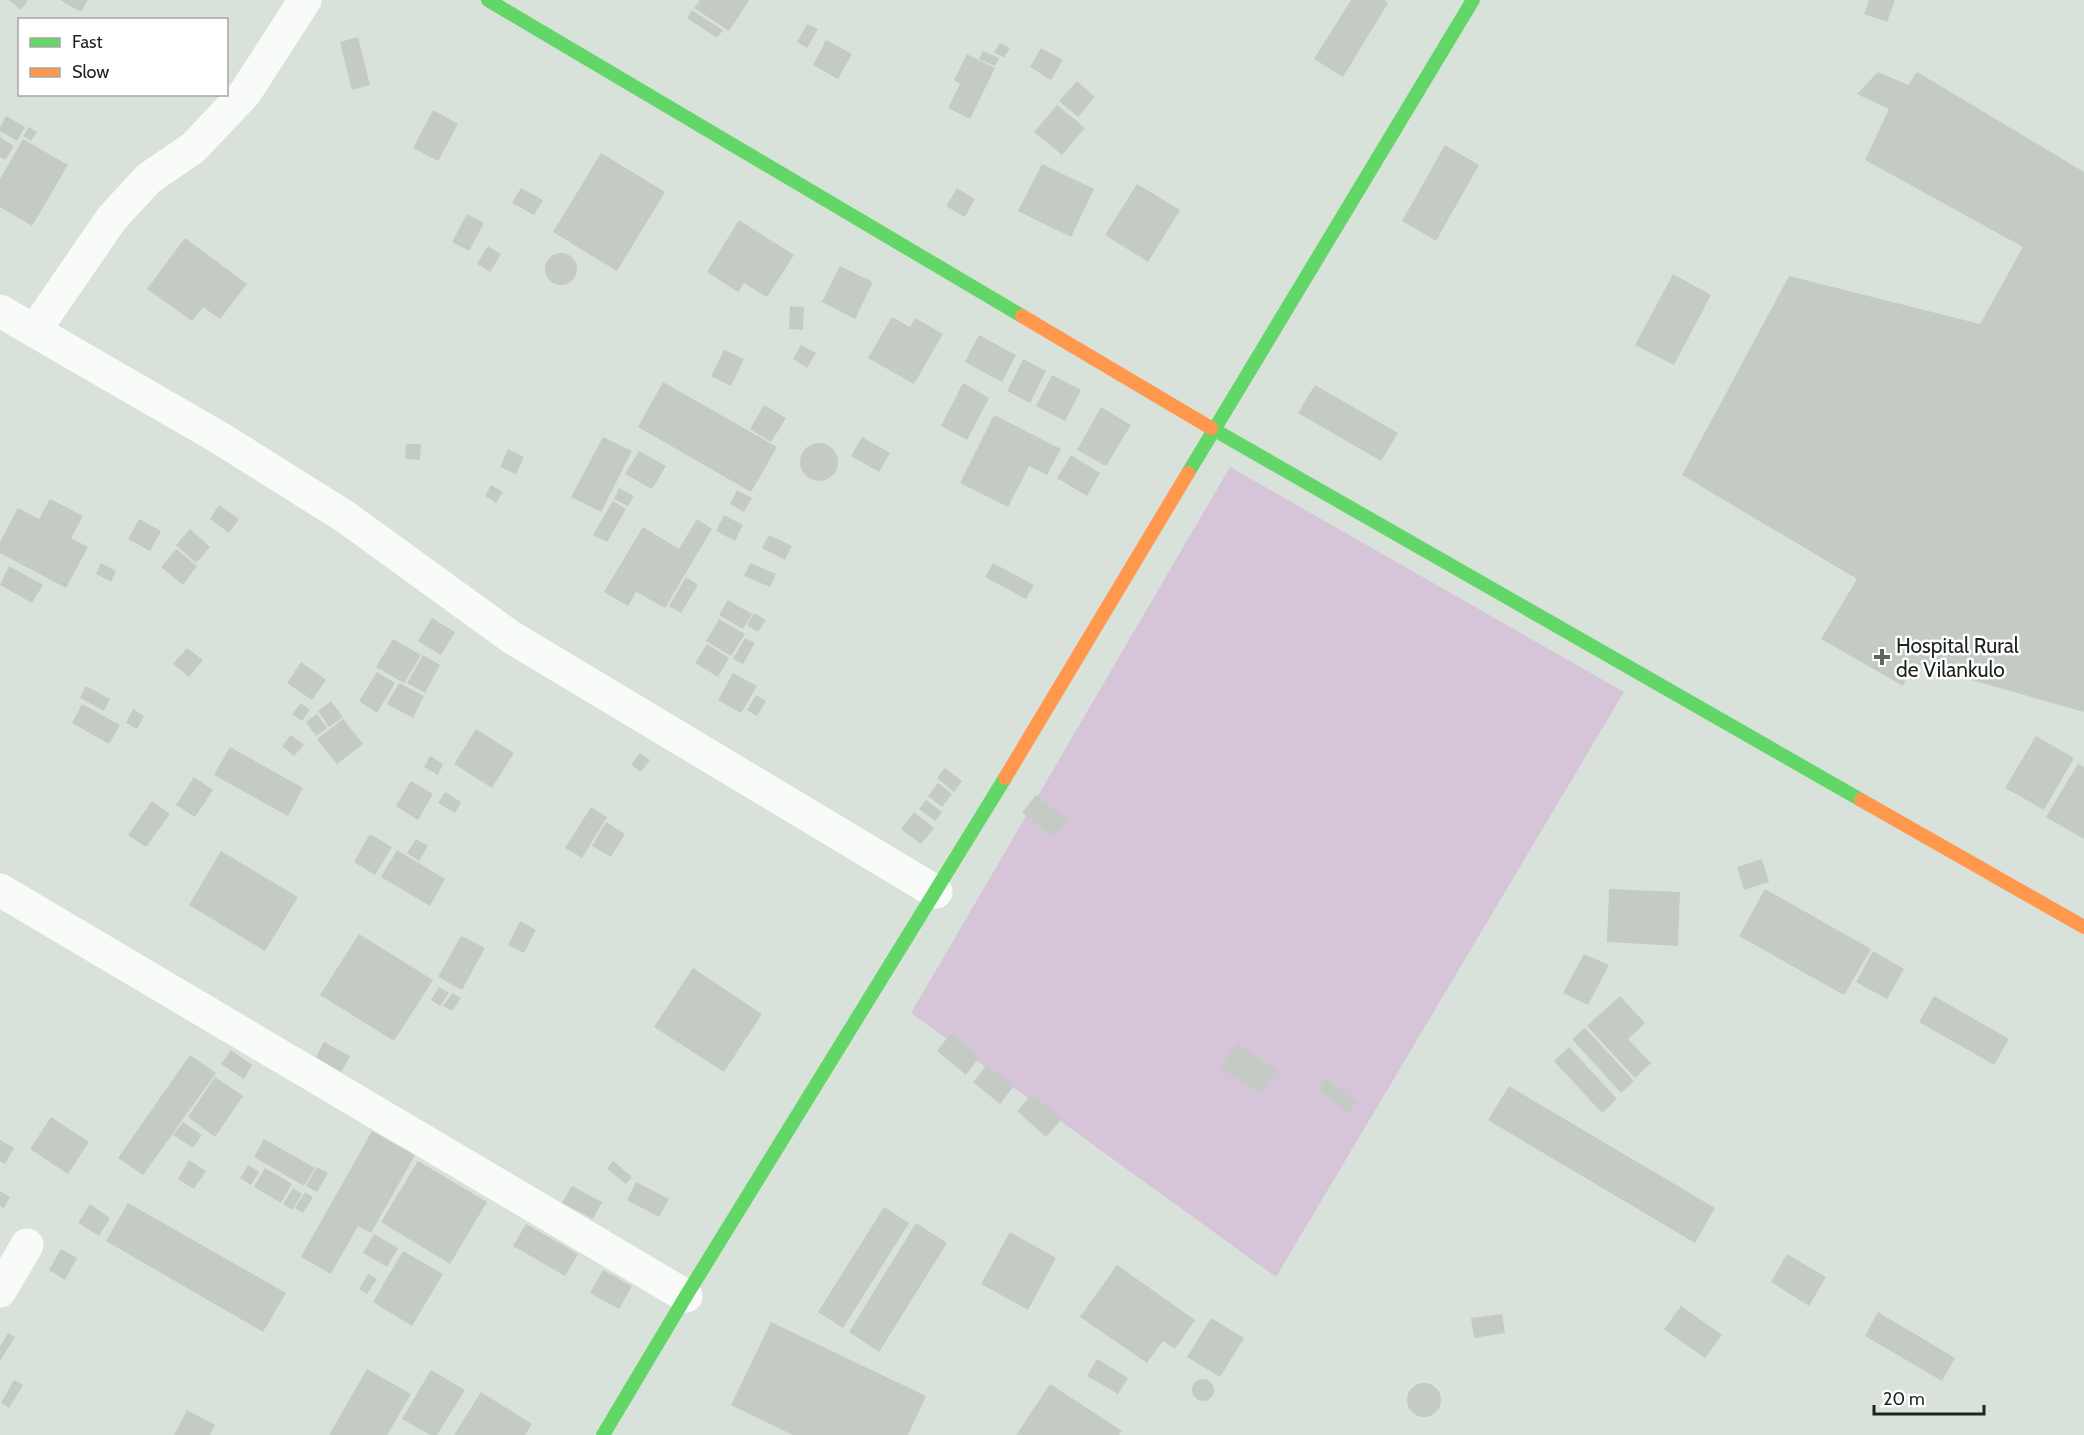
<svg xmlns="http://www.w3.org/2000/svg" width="2084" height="1435" viewBox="0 0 2084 1435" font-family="Cabin,sans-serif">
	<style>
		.green { fill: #d6c5d9 }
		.building { fill: #c4cbc5 }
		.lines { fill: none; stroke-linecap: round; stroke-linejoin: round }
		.street { stroke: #f9fbf9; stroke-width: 33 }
		.fast { stroke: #63d668; stroke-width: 14 }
		.slow { stroke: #ff974d; stroke-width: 14 }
		.poi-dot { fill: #5e6660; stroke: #fff; stroke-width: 2 }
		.labels { text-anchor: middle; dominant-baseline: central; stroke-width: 5; stroke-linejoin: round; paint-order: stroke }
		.poi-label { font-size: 21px; fill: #1d241e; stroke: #fff; text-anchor: start }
	</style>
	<rect width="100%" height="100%" fill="#d8e2da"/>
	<polygon class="green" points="1230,467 1624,692 1276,1277 911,1013"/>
	<g class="building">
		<polygon points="9,0 28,0 21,10"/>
		<polygon points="60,0 88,0 81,12"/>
		<polygon points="700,0 749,0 729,31 694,8"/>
		<polygon points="1351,0 1384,0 1388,3 1343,77 1314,59"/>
		<polygon points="1869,0 1895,0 1887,22 1864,14"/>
		<polygon points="692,10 723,30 717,38 687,18"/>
		<polygon points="807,24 818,29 807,48 797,42"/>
		<polygon points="358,37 370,85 352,90 340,42"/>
		<polygon points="826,40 852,54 838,79 813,65"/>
		<polygon points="1000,43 1010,48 1004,58 994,52"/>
		<polygon points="1041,48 1063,60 1051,80 1030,67"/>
		<polygon points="983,51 999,58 995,66 979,59"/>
		<polygon points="967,54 995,68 970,119 948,108 960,84 954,80"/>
		<polygon points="1878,72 1908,85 1917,72 2084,172 2084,712 1912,663 1903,686 1821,639 1857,579 1682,475 1789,276 1980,324 2023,247 1865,160 1889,109 1857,94"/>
		<polygon points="1077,81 1095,97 1078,117 1059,101"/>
		<polygon points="1057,105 1085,128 1062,155 1034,132"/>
		<polygon points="433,110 458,124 438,161 413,148"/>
		<polygon points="6,116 25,127 17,141 0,131 0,127"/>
		<polygon points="29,127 37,132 31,141 23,136"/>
		<polygon points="0,137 14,146 5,160 0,157"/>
		<polygon points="23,139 68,165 32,226 0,207 0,179"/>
		<polygon points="1445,145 1479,165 1436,241 1402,221"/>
		<polygon points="601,153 665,192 617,271 553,232"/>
		<polygon points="1042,164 1094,189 1071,237 1018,211"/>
		<polygon points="1137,184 1180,210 1148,262 1105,235"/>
		<polygon points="521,188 543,200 534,215 512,203"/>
		<polygon points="957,188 975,199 965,217 946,206"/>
		<polygon points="467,214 484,223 469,251 452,242"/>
		<polygon points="739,220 794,255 767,297 744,283 738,292 707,272"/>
		<polygon points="185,238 247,284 220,319 203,307 192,321 147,289"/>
		<polygon points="488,246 501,254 490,272 477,264"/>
		<circle cx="561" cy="269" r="16"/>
		<polygon points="840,266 873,282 855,319 822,302"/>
		<polygon points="1673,274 1711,295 1674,365 1635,345"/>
		<polygon points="790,306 804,307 803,330 789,329"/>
		<polygon points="892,317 910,327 915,318 943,334 914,384 868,358"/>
		<polygon points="979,335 1016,355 1002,382 965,362"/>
		<polygon points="801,345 816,353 807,368 793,359"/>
		<polygon points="724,350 744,359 731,386 711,376"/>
		<polygon points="1023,359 1046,371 1030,403 1007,391"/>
		<polygon points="1052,375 1081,390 1065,421 1036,406"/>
		<polygon points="663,382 777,447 751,492 638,427"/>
		<polygon points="963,383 989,398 967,440 941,426"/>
		<polygon points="1315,385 1398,433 1381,461 1298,413"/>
		<polygon points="764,405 786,418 771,442 750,429"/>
		<polygon points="1101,407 1131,425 1106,466 1077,450"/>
		<polygon points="994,415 1061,449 1047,475 1029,466 1008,507 960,483"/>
		<polygon points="603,437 632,451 601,512 571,497"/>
		<polygon points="862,437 890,453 879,472 851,456"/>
		<circle cx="819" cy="462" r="19"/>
		<polygon points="406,444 421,444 420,460 405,459"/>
		<polygon points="508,449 524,457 516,474 500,467"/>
		<polygon points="639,451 666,466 652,489 625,474"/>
		<polygon points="1071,455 1100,473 1087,496 1057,478"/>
		<polygon points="491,485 503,492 496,503 485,496"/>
		<polygon points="619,488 634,496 628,506 614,499"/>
		<polygon points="737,490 752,498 744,512 730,504"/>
		<polygon points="50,499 83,516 71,538 88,547 66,588 0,553 0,542 18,508 39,519"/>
		<polygon points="613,501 626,509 607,542 593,535"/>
		<polygon points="219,505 239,519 229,533 210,519"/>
		<polygon points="724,515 743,525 735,541 716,531"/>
		<polygon points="139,519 161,531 150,551 128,539"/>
		<polygon points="697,519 712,529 665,608 636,592 628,606 604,592 643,527 679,549"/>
		<polygon points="190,529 210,547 196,563 176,545"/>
		<polygon points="769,535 792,546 785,560 762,548"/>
		<polygon points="176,549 197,566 183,585 161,567"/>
		<polygon points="101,563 116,571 111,582 96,574"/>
		<polygon points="750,563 776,574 770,587 744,576"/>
		<polygon points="993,563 1034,585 1026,599 985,577"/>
		<polygon points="9,566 43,585 32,603 0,585"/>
		<polygon points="686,577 698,585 681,613 669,606"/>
		<polygon points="728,600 752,614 743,629 719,615"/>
		<polygon points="754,613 766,620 758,632 747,625"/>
		<polygon points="432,618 455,632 441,655 418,641"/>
		<polygon points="719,619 745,634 731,656 706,641"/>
		<polygon points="745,638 755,643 743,664 733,659"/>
		<polygon points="393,639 421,655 404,683 376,667"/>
		<polygon points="707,644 729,658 718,677 695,663"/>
		<polygon points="187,648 203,660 189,677 173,664"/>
		<polygon points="423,655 440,665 425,693 407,683"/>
		<polygon points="301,662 326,680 312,700 287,683"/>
		<polygon points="377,672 395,683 377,713 359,701"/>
		<polygon points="733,673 757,686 741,713 718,700"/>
		<polygon points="399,683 424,696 413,718 387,704"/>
		<polygon points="86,686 110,699 104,711 80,698"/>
		<polygon points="756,695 766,701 757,716 747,710"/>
		<polygon points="331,701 343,717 329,727 318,711"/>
		<polygon points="301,703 310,710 302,721 292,714"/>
		<polygon points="82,704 120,725 109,744 72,723"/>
		<polygon points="133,709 144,716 137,729 126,723"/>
		<polygon points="317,714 327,728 316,736 306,722"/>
		<polygon points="343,719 363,744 337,764 317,739"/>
		<polygon points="476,729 514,753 492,788 454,764"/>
		<polygon points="291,735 304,745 294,756 282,746"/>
		<polygon points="2036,736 2074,758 2044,810 2005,788"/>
		<polygon points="230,747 303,788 288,816 214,775"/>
		<polygon points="640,753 650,760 641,772 631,765"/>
		<polygon points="430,756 443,764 438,775 424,767"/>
		<polygon points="2078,764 2084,767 2084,839 2046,817"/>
		<polygon points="945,768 962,781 954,792 937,778"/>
		<polygon points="194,777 213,790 195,817 176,805"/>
		<polygon points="411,781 433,794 418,820 396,806"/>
		<polygon points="938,783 952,794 942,807 928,796"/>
		<polygon points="445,792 461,802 455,813 438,803"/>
		<polygon points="1036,795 1068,820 1054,837 1022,813"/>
		<polygon points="926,800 942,812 935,821 919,809"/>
		<polygon points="152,801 170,814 146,847 128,835"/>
		<polygon points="591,807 607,817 582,858 565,848"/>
		<polygon points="914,812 934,828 921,844 901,829"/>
		<polygon points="606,822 625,834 611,857 592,846"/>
		<polygon points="370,834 392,847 375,875 354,862"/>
		<polygon points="416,839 428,846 419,861 407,853"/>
		<polygon points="397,850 445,879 430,906 381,877"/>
		<polygon points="221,851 298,897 265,951 189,905"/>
		<polygon points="1762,859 1769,882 1744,890 1737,867"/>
		<polygon points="1609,889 1680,892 1678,946 1607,942"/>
		<polygon points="1765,889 1871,949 1844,995 1739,936"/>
		<polygon points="520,921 536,930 524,953 508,945"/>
		<polygon points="359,934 433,980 394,1041 320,995"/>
		<polygon points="461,936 485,948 462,990 438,977"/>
		<polygon points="1873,951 1904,969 1887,999 1856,982"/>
		<polygon points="1584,954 1609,965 1588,1005 1563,993"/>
		<polygon points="693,968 762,1014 724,1072 654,1027"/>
		<polygon points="439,987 449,993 440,1006 431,1000"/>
		<polygon points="452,993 461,998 452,1011 443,1006"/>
		<polygon points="1620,996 1645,1023 1628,1039 1651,1063 1635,1078 1587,1026"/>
		<polygon points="1934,996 2009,1039 1994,1065 1919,1022"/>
		<polygon points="1585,1028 1634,1081 1621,1093 1572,1039"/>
		<polygon points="951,1033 980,1056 966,1075 937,1051"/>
		<polygon points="324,1042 350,1056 341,1072 316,1057"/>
		<polygon points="1237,1043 1277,1070 1261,1094 1220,1068"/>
		<polygon points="1569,1047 1617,1099 1602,1113 1554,1061"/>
		<polygon points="231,1050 252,1065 244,1079 221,1064"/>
		<polygon points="190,1055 216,1073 143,1175 118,1158"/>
		<polygon points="987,1065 1014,1086 1000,1104 973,1082"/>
		<polygon points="215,1077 243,1096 215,1137 188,1117"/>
		<polygon points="1326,1078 1357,1102 1349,1113 1318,1089"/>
		<polygon points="1509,1086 1715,1208 1695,1243 1488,1120"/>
		<polygon points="1032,1094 1062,1119 1046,1137 1017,1111"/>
		<polygon points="51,1117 89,1142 68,1174 30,1149"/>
		<polygon points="183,1122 202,1135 193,1148 173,1135"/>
		<polygon points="372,1131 415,1155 371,1233 358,1226 331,1274 301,1257"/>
		<polygon points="264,1139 315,1168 304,1186 254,1157"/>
		<polygon points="0,1140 14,1148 5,1164 0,1161"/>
		<polygon points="189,1160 206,1171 194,1189 178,1179"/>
		<polygon points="418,1161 487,1202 450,1264 381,1222"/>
		<polygon points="613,1161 632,1177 626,1184 607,1169"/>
		<polygon points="248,1165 259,1172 251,1185 240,1178"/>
		<polygon points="317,1167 328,1173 317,1192 306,1186"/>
		<polygon points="265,1168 292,1184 281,1203 254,1187"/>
		<polygon points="636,1182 669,1199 659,1217 627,1200"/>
		<polygon points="572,1186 602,1202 593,1219 562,1203"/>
		<polygon points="293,1188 302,1194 292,1210 283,1204"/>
		<polygon points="0,1191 10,1197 4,1208 0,1206"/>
		<polygon points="305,1192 313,1197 303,1213 295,1208"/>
		<polygon points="128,1203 286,1293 263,1332 106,1241"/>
		<polygon points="90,1204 110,1218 99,1236 78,1223"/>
		<polygon points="884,1207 909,1223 843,1328 818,1312"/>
		<polygon points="916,1223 947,1243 879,1352 849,1332"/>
		<polygon points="526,1224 578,1254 565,1276 513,1246"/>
		<polygon points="1010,1232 1056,1258 1028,1310 981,1284"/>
		<polygon points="374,1234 398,1248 387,1267 363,1253"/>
		<polygon points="61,1249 77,1258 65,1280 49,1270"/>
		<polygon points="403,1251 443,1274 412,1326 373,1302"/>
		<polygon points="1787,1254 1826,1277 1809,1306 1771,1282"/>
		<polygon points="1117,1265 1195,1320 1175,1349 1163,1341 1147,1363 1080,1317"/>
		<polygon points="603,1270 632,1286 619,1309 590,1293"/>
		<polygon points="368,1274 377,1279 367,1294 359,1289"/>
		<polygon points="1681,1306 1722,1335 1705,1358 1664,1329"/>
		<polygon points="1878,1312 1955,1358 1942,1381 1865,1336"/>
		<polygon points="1502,1314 1505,1333 1474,1338 1471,1318"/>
		<polygon points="1211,1318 1244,1338 1220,1377 1187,1357"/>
		<polygon points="771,1322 926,1396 908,1435 793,1435 731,1405"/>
		<polygon points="8,1333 15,1337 0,1361 0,1346"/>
		<polygon points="1097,1359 1128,1378 1118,1394 1087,1376"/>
		<polygon points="367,1369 411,1394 387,1435 329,1435"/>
		<polygon points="431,1370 465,1390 437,1435 430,1435 402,1419"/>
		<circle cx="1203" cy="1390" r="11"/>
		<polygon points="14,1380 23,1385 9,1408 1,1403"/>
		<circle cx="1424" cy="1400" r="17"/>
		<polygon points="1050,1384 1122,1431 1119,1435 1016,1435"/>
		<polygon points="481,1392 532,1424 525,1435 454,1435"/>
		<polygon points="187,1410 215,1425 210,1435 174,1435"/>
	</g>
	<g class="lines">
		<g class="street">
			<polyline points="0,311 218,437 344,516 511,637 936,892"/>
			<polyline points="35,330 112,218 149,178 193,148 245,93 305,0"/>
			<polyline points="0,890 686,1296"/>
			<polyline points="0,1291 27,1245"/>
		</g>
		<g class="fast">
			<polyline points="488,0 1022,316"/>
			<polyline points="1211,428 1861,800"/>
			<polyline points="1188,473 1473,0"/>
			<polyline points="603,1435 686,1296 1005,778"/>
		</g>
		<g class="slow">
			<polyline points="1022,316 1211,428"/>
			<polyline points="1005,778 1188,473"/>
			<polyline points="1861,800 2084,927"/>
		</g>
	</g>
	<path class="poi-dot" d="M1879 648h6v6h6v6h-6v6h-6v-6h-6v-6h6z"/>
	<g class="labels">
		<g class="poi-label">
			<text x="1896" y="645">Hospital Rural<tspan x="1896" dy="24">de Vilankulo</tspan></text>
		</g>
	</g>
	<rect x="18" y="18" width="210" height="78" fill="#ffffff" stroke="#a5a7a5" stroke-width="1.5"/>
	<rect x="30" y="38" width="30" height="9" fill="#63d668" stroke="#a5a7a5" stroke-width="1.5"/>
	<text x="72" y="48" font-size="18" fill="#1d241e">Fast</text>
	<rect x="30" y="68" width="30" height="9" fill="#ff974d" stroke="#a5a7a5" stroke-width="1.5"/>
	<text x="72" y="78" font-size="18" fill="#1d241e">Slow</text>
	<path d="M1874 1405v9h110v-9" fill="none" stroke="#1d241e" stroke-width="3"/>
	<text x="1883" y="1405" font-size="18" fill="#1d241e" stroke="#ffffff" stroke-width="4.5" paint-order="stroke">20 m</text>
</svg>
